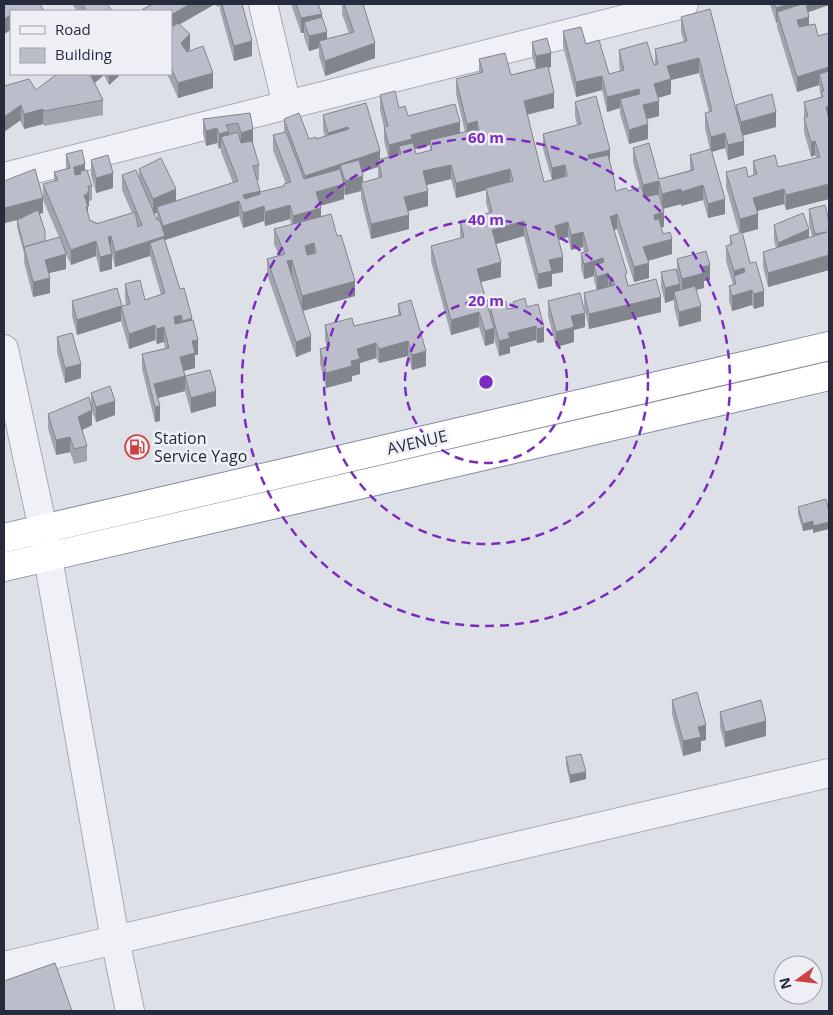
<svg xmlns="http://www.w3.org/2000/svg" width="833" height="1015" viewBox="0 0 833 1015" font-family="'Open Sans',sans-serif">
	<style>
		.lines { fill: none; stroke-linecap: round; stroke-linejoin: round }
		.minor-casing { stroke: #a6aab4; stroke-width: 30 }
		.trunk-casing { stroke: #858a9e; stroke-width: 30 }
		.minor { stroke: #f0f1f6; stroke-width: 28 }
		.trunk { stroke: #fff; stroke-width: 28 }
		.wall { fill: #a1a3ae; fill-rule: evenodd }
		.shaded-wall { fill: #83858d }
		.building { fill: #bbbeca; stroke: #83858d; fill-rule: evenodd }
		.ring { fill: none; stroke: #7b2cbf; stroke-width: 2.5; stroke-dasharray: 9 6 }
		.labels { text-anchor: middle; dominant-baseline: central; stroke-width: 5; stroke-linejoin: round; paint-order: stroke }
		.poi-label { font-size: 16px; fill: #272b3e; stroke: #edeff5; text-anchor: start }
		.street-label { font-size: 16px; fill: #272b3e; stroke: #edeff5 }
		.centre { fill: #7b2cbf; stroke: #edeff5; stroke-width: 2.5 }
		.ring-label { font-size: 15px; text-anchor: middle; font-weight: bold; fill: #7b2cbf; stroke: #edeff5; stroke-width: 5; stroke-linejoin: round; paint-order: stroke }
	</style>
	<rect width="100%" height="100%" fill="#dde0e7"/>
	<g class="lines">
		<g class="minor-casing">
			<g id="minor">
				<polyline points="263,4 287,106"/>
				<polyline points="4,177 684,4"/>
				<polyline points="4,349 43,529 115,939 130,1011"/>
				<polyline points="4,966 829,773"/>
			</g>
		</g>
		<g class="trunk-casing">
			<g id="trunk">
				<polyline points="4,538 829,346"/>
				<polyline points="4,567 829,376"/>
			</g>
		</g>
		<use href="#minor" class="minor"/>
		<use href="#trunk" class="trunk"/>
	</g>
	<g class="wall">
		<polygon points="72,4 107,4 112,11 77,11"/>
		<polygon points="153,4 242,4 252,56 234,61 220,10 220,6 218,7 215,4 179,25 190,49 188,51 213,88 178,98 167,74 171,74 171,11 143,11 143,9"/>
		<polygon points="291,4 318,4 327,39 349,33 342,14 342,4 363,4 375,58 325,76 319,56 319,48 309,51 304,37 304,33 301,33"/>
		<polygon points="770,4 829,4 829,5 808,12 809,25 818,36 829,33 829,199 786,210 784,204 757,211 758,229 742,233 750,263 764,306 754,309 752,305 732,311 729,301 729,286 733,285 726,261 726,246 730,245 730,236 739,233 726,187 726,172 748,177 753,176 753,161 778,167 816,158 815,155 811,157 804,132 804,102 821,97 819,85 797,92 777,27 777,23 776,23"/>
		<path d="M681 17 736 112V105L776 127 742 136 744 155 728 160 725 148 712 152 725 214 708 218 703 200 681 206V204L663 209 664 227H661L663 234 672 254 648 261 649 278 634 282 617 229 614 230 628 286 661 312 589 329 584 307V293L597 290 594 281V276L584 279 581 268V253L584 252 583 247 571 250 568 237 558 240 563 272 552 274V286L538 289 524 236 496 244 501 277 481 282 490 312V306L507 309 513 308V302L527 307 544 342 537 343 536 340 510 347V353L499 356 494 338V343L485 346 479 327 451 335 431 261V246L461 238 460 236V221L489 213 486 203V190L456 198 451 179 426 185 428 206 408 211 409 229 371 239 361 198V191L345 195 344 194V199L320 206 321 216 337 236 355 296 303 311 311 351 296 357 267 274V259L279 255 274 244V229L291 225 290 219 265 226 264 221 243 228 239 216 165 240 180 289 192 320 198 355H195V368L183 371 185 376 216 406 191 413 185 391 158 398 160 421 155 422 142 369V354L165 348 164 342 157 344 155 340 129 349 121 321 77 335 72 316V301L122 306 126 305 125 299V284L145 300 161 295 150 256 115 267 112 255V269L100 272 96 256 71 265 64 250 66 269 49 273 50 293 33 297 24 262V253L17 227V220L5 223 4 219V181L43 196V184L54 181V172L66 169V154L85 170 92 186V200L89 201V206H88V215L90 221 96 224 132 213 122 190V175L139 177V169L176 201 233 183 221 152V148L219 149 217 143 206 146 203 134V119L250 113 253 144 259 165V180H257L260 194V192L284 186 286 184 273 150V135L284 132V119L309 139H316L325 137 323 130V115L366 103 380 159 388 157 384 141V127L380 110V95L399 108 408 116 460 133 465 132 456 94V79L479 73V59L511 75 536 69 532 56V42L551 67 548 68 554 108 527 115 544 182 552 180 543 149V134L577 125 575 116V102L610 161 615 183 616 191H628L640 188 633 162V148L659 179 690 170V155L710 150 705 128V113L709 112 699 73 671 80V94L658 98 659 116 647 119 648 139 629 144 620 114V108L607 112 602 90 576 97 563 46V31L586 44 609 74 620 71 619 65V50L654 65 655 64V49L684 42 681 32ZM477 136 479 144H477L475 137ZM430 145V151L416 154 414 149ZM378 167V178L363 182 362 172ZM43 200 59 237 45 241 39 214 43 213ZM157 213V220L154 214Z"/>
		<polygon points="57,74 119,74 119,76 109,85 104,75 94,83 103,100 103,115 44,126 43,124 24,129 4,86 36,90"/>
		<polygon points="91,160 113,188 96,193 91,175"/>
		<polygon points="809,209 829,221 829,270 768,287 763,267 763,252 776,248 774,240 774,225 809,238 812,237 809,224"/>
		<polygon points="677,259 710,280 704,281 704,288 696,290 701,321 679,327 674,307 674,300 665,303 661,287 661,272 677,271"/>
		<polygon points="548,301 585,327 574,330 574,342 556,347 548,316"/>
		<polygon points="398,304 426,366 412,370 408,356 379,363 376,358 360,363 360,374 352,376 352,381 326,388 320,364 320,349 327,347 325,340 325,325 354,326 398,315"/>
		<polygon points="57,337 81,378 65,383 57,352"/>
		<polygon points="91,393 115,415 96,422 92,411 92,425 82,430 87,446 87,461 74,464 70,452 56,455 48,429 48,414 91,405"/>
		<polygon points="826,499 813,533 813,529 803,531 798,514 798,507"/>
		<polygon points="672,700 706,740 701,741 701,751 683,756 672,714"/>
		<polygon points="720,712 766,736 725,747 720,727"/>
		<polygon points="566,757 586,779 570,783 566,765"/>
	</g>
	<g class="shaded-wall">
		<polygon points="190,4 215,4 171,29 171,15"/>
		<polygon points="789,4 829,4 829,5 780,22 777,12 777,23 776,23 776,8"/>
		<polygon points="322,14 322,29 304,22 304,33 301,33 301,18"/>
		<polygon points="11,15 11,30 4,34 4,19"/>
		<polygon points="809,17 809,32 797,35 797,20"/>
		<polygon points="327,32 327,47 319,41 319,48 309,51 309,36"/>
		<polygon points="190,34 190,49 181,58 181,43"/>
		<polygon points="252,41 252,56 234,61 234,46"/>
		<polygon points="375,43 375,58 325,76 325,61"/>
		<polygon points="551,53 551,67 536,71 536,56"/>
		<polygon points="699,58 699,73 671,80 671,94 654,99 654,84 667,66"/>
		<polygon points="829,67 829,82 819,74 819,85 797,92 797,77"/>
		<polygon points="213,73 213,88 178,98 178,83"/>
		<polygon points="89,74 104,74 104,75 89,88"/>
		<polygon points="109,74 119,74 119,76 109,85"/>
		<polygon points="602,76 602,90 576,97 576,82"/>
		<polygon points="639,89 639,103 620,99 620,108 607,112 607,97"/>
		<polygon points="554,93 554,108 524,115 524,101"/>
		<polygon points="659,101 659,116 643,120 643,105"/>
		<polygon points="21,105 21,120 4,132 4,117"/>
		<polygon points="829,106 829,121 826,107"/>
		<polygon points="43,109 43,124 24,129 24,114"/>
		<polygon points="776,112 776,127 741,136 741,122"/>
		<polygon points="477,121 477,136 467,139 467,124"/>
		<polygon points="460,122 460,137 430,140 430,145 412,150 399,146 399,157 389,159 389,145 411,135"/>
		<polygon points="648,124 648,139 629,144 629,130"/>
		<polygon points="348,127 348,142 328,148 328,133"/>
		<polygon points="217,128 217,143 206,146 206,131"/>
		<polygon points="253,129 253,144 241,148 241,133"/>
		<polygon points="229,131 229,146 221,137 221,148 219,149 219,134"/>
		<polygon points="725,133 725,148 711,152 711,137"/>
		<polygon points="744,141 744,155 728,160 728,145"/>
		<polygon points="815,141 815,155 811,157 811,142"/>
		<polygon points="610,150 610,165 588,170 588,155"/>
		<polygon points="380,151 380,166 378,160 378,167 344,178 340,165 340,179 305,190 305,176"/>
		<polygon points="85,164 85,178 81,174 80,171 80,180 74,182 74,167"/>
		<polygon points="451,165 451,179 423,186 423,171"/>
		<polygon points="565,165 565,180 552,182 552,168"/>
		<polygon points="510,169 510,184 486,188 486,190 456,198 456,183"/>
		<polygon points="113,173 113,188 96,193 96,178"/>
		<polygon points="363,176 363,190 361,183 361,191 345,195 345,181"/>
		<polygon points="659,181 659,196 643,199 643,185"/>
		<polygon points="344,184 344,199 316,207 316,192"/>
		<polygon points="829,184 829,199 786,210 786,195"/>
		<polygon points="703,185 703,200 681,206 681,192"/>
		<polygon points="176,189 176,204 157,207 157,213 153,214 153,199"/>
		<polygon points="681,189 681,204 662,209 662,194"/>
		<polygon points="784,189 784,204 753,212 753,198"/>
		<polygon points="89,191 89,206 88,207 88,222 84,195 87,192"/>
		<polygon points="260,191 260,205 243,210 243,195"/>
		<polygon points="428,191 428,206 404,212 404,197"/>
		<polygon points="43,198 43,213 5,223 5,208"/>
		<polygon points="725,199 725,214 708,218 708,204"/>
		<polygon points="239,201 239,216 165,240 150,243 150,256 115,267 115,252 163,237 163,226"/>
		<polygon points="290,205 290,219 265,226 265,212"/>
		<polygon points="264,206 264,221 243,228 243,213"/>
		<polygon points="321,208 321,223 293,231 293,216"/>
		<polygon points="664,212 664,227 654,229 654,215"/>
		<polygon points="617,214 617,229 610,232 610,217"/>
		<polygon points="758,214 758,229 740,234 740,219"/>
		<polygon points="409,215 409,229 371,239 371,224"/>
		<polygon points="524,221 524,236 492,245 492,230"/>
		<polygon points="568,222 568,237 555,241 555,226"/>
		<polygon points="809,229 809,244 778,258 778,243"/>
		<polygon points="583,232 583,247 571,250 571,235"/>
		<polygon points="111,236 111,251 108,237"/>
		<polygon points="672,239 672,254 643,262 643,247"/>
		<polygon points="96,241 96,256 71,265 71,250"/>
		<polygon points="314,243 314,258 305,261 305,246"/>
		<polygon points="66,254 66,269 45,274 45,260"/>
		<polygon points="112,254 112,269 100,272 100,257"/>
		<polygon points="829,255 829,270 768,287 768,273"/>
		<polygon points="563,257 563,272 552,274 552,286 538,289 538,274 549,260"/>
		<polygon points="603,258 603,273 594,266 594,276 584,279 584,264"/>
		<polygon points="292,260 292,275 287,276 287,261"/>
		<polygon points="501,262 501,277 477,283 477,269"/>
		<polygon points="649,263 649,278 634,282 634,267"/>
		<polygon points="710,265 710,280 704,281 704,288 682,293 682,279 702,267"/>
		<polygon points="744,268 744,283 734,276 734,286 734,271"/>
		<polygon points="608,273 608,288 597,292 597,277"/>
		<polygon points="612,277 612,292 609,293 609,278"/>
		<polygon points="50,278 50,293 33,297 33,282"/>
		<polygon points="355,281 355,296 302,311 302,296"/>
		<polygon points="680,284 680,299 674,292 674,300 665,303 665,288"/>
		<polygon points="752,290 752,305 732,311 732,296"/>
		<polygon points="764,291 764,306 754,309 754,294"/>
		<polygon points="661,297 661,312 589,329 589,314"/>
		<polygon points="121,306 121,321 77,335 77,320"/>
		<polygon points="701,306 701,321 679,327 679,312"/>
		<polygon points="479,312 479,327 451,335 451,320"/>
		<polygon points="585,313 585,327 574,330 574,342 556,347 556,332 571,316"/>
		<polygon points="181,315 181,330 174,332 174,317"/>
		<polygon points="192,318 192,333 183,335 183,321"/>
		<polygon points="155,325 155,340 129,349 129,334"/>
		<polygon points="536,326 536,340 510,347 510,353 499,356 499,341 508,333"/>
		<polygon points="164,327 164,342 157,344 157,329"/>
		<polygon points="544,327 544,342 537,343 537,329"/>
		<polygon points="494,328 494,343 485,346 485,331"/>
		<polygon points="311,336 311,351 296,357 296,342"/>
		<polygon points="198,340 198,355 195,355 195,368 180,372 180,357 192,341"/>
		<polygon points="408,341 408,356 379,363 379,349"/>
		<polygon points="376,343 376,358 360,363 360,374 352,376 352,381 326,388 326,373 351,361 357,349"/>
		<polygon points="426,351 426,366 412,370 412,355"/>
		<polygon points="81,364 81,378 65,383 65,368"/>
		<polygon points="185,376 185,391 154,399 154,384"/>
		<polygon points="216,391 216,406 191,413 191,398"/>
		<polygon points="115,401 115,415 96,422 96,407"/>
		<polygon points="160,406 160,421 155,422 155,407"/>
		<polygon points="92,410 92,425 78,432 78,417"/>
		<polygon points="70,437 70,452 56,455 56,440"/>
		<polygon points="813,521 813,529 803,531 803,524"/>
		<polygon points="829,522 829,529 813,533 813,526"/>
		<polygon points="766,721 766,736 725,747 725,732"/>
		<polygon points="706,725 706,740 701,741 701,751 683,756 683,741 698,727"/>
		<polygon points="586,772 586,779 570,783 570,775"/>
	</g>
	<g class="building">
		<polygon points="4,4 40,4 44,11 11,11 11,15 4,19"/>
		<polygon points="82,4 107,4 112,11 87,11"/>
		<polygon points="153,4 190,4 171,15 171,11 144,11 143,9"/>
		<polygon points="222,4 242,4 252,41 234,46"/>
		<polygon points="296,4 318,4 322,14 301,18"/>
		<polygon points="344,4 363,4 375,43 325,61 319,41 354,32"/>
		<polygon points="774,4 789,4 776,8"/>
		<polygon points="802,4 806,4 809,17 797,20 799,27 815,24 818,36 829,33 829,67 797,77 777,12"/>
		<polygon points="710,9 744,141 728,145 725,133 711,137 705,113 712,111 699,58 667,66 671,79 654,84 659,101 643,105 648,124 629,130 620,99 640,94 639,89 607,97 602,76 576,82 563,31 581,27 586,44 599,40 609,74 624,70 619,50 647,42 654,65 658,64 655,49 687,41 681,17"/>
		<polygon points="322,17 327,32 309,36 304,22"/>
		<polygon points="178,23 190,34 181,43 187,52 203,46 213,73 178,83 171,68 171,26 172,27"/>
		<polygon points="547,38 551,53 536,56 532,42"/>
		<polygon points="505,53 511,75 548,66 554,93 524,101 544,182 567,176 565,165 552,168 543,134 581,124 575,102 596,96 610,150 588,155 589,159 608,155 615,183 614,183 616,191 626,188 628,191 642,187 644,197 659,194 664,212 654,215 655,220 659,219 663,234 670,232 672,239 643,247 649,263 634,267 617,214 610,217 627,273 625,274 628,286 656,279 661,297 589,314 584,293 615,285 612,277 609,278 608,273 597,277 594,266 604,262 603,258 584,264 581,253 588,251 583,232 571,235 568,222 555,226 563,257 549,260 552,271 538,274 524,221 492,230 501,262 477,269 494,328 485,331 479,312 451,320 431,246 464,237 460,221 492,212 486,188 513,181 510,169 456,183 451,165 423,171 428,191 404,197 409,215 371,224 361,183 382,177 378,160 401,154 399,146 413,143 416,154 432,150 430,140 473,130 477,144 482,143 477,121 467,124 456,79 483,72 479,59"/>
		<polygon points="829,71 829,106 826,107 829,119 829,184 786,195 784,189 753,198 758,214 740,219 726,172 746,167 748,177 757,174 753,161 775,155 778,167 820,157 815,141 811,142 804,118 808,116 804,102 823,97 821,91 824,91 819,74"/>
		<polygon points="57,74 90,74 103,100 44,111 43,109 24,114 21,105 4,117 4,86 29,79 36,90"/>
		<polygon points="395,91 399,108 405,106 408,116 455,104 460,122 411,135 412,139 389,145 384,127 388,126 380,95"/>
		<polygon points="772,94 776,112 741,122 736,105"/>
		<polygon points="366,103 380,151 305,176 284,119 299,113 309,139 316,137 316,139 349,129 348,127 328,133 323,115"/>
		<polygon points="250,113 253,129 241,133 238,123 226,125 229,131 219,134 217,128 206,131 203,119"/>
		<polygon points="238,132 241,143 252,141 259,165 253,166 260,191 243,195 245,199 260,194 260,192 284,186 284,184 291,182 273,135 286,132 304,179 340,169 344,184 316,192 321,208 293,216 290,205 265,212 264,206 243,213 239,201 163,226 157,207 238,181 221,137"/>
		<polygon points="649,143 659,179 694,170 690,155 711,149 725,199 708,204 703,185 681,192 681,189 662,194 659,181 643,185 633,148"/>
		<polygon points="82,150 85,164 74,167 75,175 81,174 80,171 87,170 92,186 88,186 89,191 87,192 88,194 84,195 88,207 86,207 90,221 93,221 94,223 96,222 96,224 135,212 138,227 142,225 122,175 136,170 157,220 159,219 165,236 115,252 111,236 108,237 112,254 100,257 96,241 71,250 43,184 58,180 54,172 70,168 66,154"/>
		<polygon points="108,155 113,173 96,178 91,160"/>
		<polygon points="161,158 176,189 153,199 139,169"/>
		<polygon points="359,160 363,176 345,181 340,165"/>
		<polygon points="35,169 43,198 5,208 4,204 4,181"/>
		<polygon points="825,205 829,221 829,255 768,273 763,252 827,232 815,234 809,209"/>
		<polygon points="38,210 45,231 45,241 24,247 17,220"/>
		<polygon points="803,213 809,229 778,243 774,225"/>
		<path d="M331 214 337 236 341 235 355 281 302 296 292 260 287 261 311 336 296 342 267 259 285 254 274 229ZM314 243 316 253 307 255 305 246Z"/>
		<polygon points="742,232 750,263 756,262 764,291 754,294 752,290 732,296 729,286 736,284 734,276 745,272 744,268 734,271 726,246 732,244 730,236"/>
		<polygon points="60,237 66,254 45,260 50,278 33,282 24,247"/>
		<polygon points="164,238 180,289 184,288 192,318 183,321 181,315 174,317 175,324 193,320 198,340 192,341 195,353 180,357 185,376 210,370 216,391 191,398 185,376 154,384 160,406 155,407 142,354 169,348 164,327 157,329 155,325 129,334 121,306 77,320 72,301 117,288 122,306 130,304 125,284 140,280 145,300 165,293 150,243"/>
		<polygon points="706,251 710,265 702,267 704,273 682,279 677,259"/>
		<polygon points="676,269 680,284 665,288 661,272"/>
		<polygon points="695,286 701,306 679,312 674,292"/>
		<polygon points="580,293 585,313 571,316 574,327 556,332 548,301"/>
		<polygon points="525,298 527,307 538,304 544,327 537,329 536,326 508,333 510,338 499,341 490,306 506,301 507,309 514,308 513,302"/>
		<polygon points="411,300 426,351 412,355 408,341 379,349 376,343 357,349 360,359 351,361 352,366 326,373 320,349 330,346 325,325 352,318 354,326 401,315 398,304"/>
		<polygon points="72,333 81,364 65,368 57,337"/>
		<polygon points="110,386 115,401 96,407 91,393"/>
		<polygon points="89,397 92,410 78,417 87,446 74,449 70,437 56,440 48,414"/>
		<polygon points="826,499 829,512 829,522 813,526 813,521 803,524 798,507"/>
		<polygon points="697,692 706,725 698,727 701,737 683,741 672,700"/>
		<polygon points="761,700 766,721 725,732 720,712"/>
		<polygon points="581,754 586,772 570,775 566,757"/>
		<polygon points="55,963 72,1011 4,1011 4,981"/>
	</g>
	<g class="ring">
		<circle cx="486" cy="382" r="81"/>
		<circle cx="486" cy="382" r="162"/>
		<circle cx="486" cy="382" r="244"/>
	</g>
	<defs>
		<g id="fuel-ring" transform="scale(1.25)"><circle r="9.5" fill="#edeff5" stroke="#ce4341" stroke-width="1.5"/><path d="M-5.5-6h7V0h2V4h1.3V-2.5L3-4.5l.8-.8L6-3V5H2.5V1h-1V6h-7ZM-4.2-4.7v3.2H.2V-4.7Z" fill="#ce4341"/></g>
	</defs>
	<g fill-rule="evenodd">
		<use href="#fuel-ring" x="137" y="447"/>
	</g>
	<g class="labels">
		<g class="poi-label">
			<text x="154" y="438">Station<tspan x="154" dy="18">Service Yago</tspan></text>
		</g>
		<g class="street-label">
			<text transform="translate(417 442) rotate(-13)">AVENUE</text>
		</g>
	</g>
	<circle cx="486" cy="382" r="8" class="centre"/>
	<g class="ring-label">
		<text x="486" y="143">60 m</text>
		<text x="486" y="225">40 m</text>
		<text x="486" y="306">20 m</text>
	</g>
	<rect width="833" height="1015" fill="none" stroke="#272b3e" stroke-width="10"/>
	<rect x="10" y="10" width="162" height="65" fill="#edeff5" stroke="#9ea1ac"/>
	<rect x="20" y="26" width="25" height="8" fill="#f0f1f6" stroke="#9ea1ac"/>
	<text x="55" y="35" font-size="15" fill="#272b3e">Road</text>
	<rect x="20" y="48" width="25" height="15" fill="#bbbeca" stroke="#9ea1ac"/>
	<text x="55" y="60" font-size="15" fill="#272b3e">Building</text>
	<g transform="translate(798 980) rotate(255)"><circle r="24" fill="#edeff5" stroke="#9ea1ac"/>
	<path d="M0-4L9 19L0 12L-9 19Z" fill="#ce4341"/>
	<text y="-8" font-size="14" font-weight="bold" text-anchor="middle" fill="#272b3e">N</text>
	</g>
</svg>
